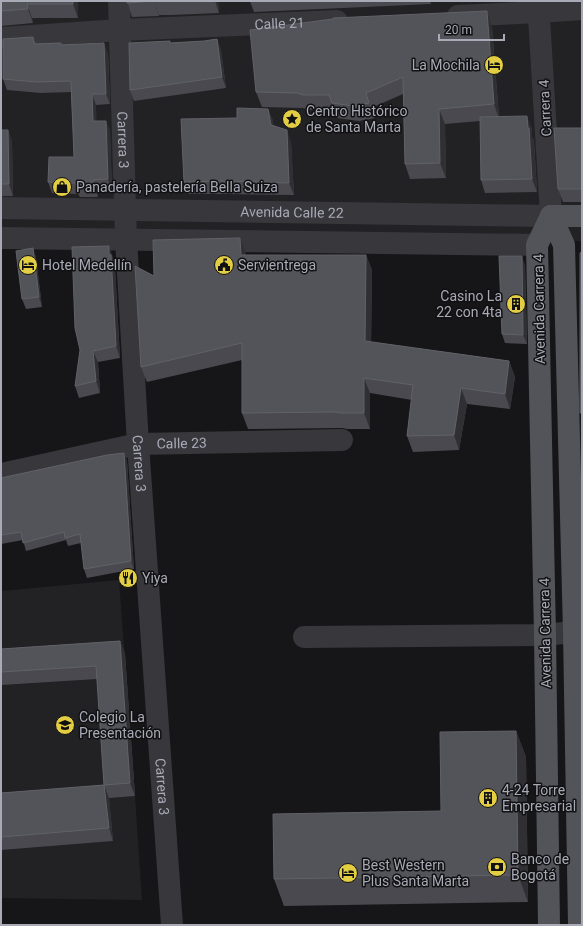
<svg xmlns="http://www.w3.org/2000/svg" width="583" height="926" viewBox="0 0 583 926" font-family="Roboto,sans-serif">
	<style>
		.built { fill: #222124 }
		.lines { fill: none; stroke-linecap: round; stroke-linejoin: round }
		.minor { stroke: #37373c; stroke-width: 22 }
		.major { stroke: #53535a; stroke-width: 22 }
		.wall { fill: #49494f }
		.shaded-wall { fill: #303034 }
		.building { fill: #53545a; stroke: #616168 }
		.labels { text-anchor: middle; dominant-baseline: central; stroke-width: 3; stroke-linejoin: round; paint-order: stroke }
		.street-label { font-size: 14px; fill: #a8aab6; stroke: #111012 }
		.poi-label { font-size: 14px; fill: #a8aab6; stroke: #111012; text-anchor: start }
	</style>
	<rect width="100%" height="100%" fill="#161517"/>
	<g class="built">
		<polygon points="1,1 582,1 582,241 1,238"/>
		<polygon points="119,580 135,796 142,900 1,898 1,591"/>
	</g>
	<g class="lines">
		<g class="minor">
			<path id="s1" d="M119 1 126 239 138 444 172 925"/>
			<polyline points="458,16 539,12 582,9"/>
			<path id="s2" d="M1 38 120 30 337 21"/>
			<path id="s3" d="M1 208 551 216 538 1"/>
			<polyline points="1,238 537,245"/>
			<path id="s4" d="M1 474 138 444 342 440"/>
			<polyline points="304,637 545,635 582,631"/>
		</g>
		<g class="major">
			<polyline points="551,216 564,245 574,632 579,925"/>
			<polyline points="551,216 582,216"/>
			<polyline points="549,925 545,635 537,245 551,216"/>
		</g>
	</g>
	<g class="wall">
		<polygon points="1,1 78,1 78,18 32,18 33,23 1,26"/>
		<polygon points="127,1 218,1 219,13 172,15 159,15 159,16 132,17"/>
		<polygon points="250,1 430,1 431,4 254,12"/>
		<polygon points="492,27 499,117 532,129 532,137 534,141 537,192 485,193 481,180 480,121 445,124 446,178 410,179 405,164 403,94 371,108 375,118 359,121 337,118 334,110 309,110 303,108 262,107 256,92"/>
		<polygon points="33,37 36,44 61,45 108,53 110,104 96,105 96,121 106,121 110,132 112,190 97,191 98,197 80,197 78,194 52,193 48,182 74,157 71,92 41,93 7,90 3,79"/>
		<polygon points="217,39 221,50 226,88 134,101 130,90 170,43 204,41"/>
		<polygon points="268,109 273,121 273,125 291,142 294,195 227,194 188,194 184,182 237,118"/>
		<polygon points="582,128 582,202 563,202 558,189"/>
		<polygon points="1,130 8,130 12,142 13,196 1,196"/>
		<polygon points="33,248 36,258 42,307 26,309 22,299"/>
		<polygon points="246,254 246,255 366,255 372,270 371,342 509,361 515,377 510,409 467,404 459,450 413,452 407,436 412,400 370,393 370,429 347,429 342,428 248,429 242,413 242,360 147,382 141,367 154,276"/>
		<polygon points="113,257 114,263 115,267 120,358 98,362 100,393 79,398 75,386"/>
		<polygon points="525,265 527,344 505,343 502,334"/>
		<polygon points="124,453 127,461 134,569 87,578 84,569 81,543 68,546 66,540 26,551 23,540 1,544 1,478"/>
		<polygon points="120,641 125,654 135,796 109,798 113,841 1,850 1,793 104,785 97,679 1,685 1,649"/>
		<polygon points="516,731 526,757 528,902 284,906 274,879 441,811"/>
	</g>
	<g class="shaded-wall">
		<polygon points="73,1 78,1 78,18 73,4"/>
		<polygon points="154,1 159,15 159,16"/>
		<polygon points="215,1 218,1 219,13"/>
		<polygon points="27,4 32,18 33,23 28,9"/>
		<polygon points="487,11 492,27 499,119 494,104"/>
		<polygon points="217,39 221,50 226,88 222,77"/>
		<polygon points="104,43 108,53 110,104 106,94"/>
		<polygon points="92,94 96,105 97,132 93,121"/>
		<polygon points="268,109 273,121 275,137 271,125"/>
		<polygon points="439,109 445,124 446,178 440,163"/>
		<polygon points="527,116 532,129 532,137 534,141 537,192 532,179 528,128"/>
		<polygon points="106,121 110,132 112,190 108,179"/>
		<polygon points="8,130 12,142 13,196 9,184"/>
		<polygon points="287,130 291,142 294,195 289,183"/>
		<polygon points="93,180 97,191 98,197 94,186"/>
		<polygon points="240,238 246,254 247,270 241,255"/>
		<polygon points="109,246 113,257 114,263 115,267 120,358 116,346"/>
		<polygon points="33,248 36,258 42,307 39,297"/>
		<polygon points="366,255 372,270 371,357 365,341"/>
		<polygon points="522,256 525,265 527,344 523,335"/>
		<polygon points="93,351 98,362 100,393 96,381"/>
		<polygon points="509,361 515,377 510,409 505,394"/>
		<polygon points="364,378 370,393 370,429 364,413"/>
		<polygon points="461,388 467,404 459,450 454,435"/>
		<polygon points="124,453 127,461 134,569 131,561"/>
		<polygon points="120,641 125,654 135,796 130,783"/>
		<polygon points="516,731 526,757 528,902 518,875"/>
		<polygon points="104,785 109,798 113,841 109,828"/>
	</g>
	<g class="building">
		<polygon points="1,1 73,1 73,4 27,4 28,9 1,11"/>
		<polygon points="127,1 154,1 127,3"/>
		<polygon points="487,11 494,104 439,109 440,163 405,164 403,77 366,93 369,103 354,106 332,103 329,95 303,95 297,93 256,92 250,30 333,19 333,18"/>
		<polygon points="33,37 34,44 61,43 61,45 104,43 106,94 92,94 93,121 106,121 108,179 93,180 94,186 76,186 75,183 48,182 49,157 74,157 71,81 37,82 3,79 3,39"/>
		<polygon points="217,39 222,77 130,90 129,43 170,41 170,43 204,41"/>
		<polygon points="237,108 268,109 271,125 287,130 289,183 223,181 184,182 181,119 237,118"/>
		<polygon points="527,116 528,128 529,128 532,179 481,180 480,117"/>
		<polygon points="554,128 582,128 582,189 558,189"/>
		<polygon points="1,130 8,130 9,184 1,184"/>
		<polygon points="240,238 241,255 366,255 365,341 509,361 505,394 461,388 454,435 407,436 413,385 364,378 364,413 341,413 336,412 242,413 242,343 141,367 135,266 154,276 153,240"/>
		<polygon points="109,246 109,254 111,255 116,346 93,351 96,381 75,386 80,350 75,328 72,247"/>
		<polygon points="33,248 39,297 22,299 16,251"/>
		<polygon points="582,251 582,413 580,413 580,253"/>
		<polygon points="499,256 522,256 523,335 502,334"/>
		<polygon points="124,453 131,561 84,569 80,534 65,538 64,532 23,543 21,532 1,535 1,478 107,455"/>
		<polygon points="120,641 130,783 104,785 96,666 1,672 1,649"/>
		<polygon points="516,731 518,875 274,879 273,814 441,811 440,732"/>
		<polygon points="104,785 109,828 1,837 1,793"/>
	</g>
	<defs>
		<g id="hotel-disc" transform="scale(1)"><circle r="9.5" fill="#e2cd43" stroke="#111012"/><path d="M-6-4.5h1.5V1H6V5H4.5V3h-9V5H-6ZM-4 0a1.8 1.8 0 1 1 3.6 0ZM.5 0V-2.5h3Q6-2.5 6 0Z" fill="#111"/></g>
		<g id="sight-disc" transform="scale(1)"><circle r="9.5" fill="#e2cd43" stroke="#111012"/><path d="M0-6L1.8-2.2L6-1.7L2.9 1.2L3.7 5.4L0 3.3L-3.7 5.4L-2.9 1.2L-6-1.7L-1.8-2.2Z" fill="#111"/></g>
		<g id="shop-disc" transform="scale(1)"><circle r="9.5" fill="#e2cd43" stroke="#111012"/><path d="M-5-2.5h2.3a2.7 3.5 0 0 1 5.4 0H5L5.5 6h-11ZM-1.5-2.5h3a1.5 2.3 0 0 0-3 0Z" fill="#111"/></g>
		<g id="civic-disc" transform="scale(1)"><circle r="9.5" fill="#e2cd43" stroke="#111012"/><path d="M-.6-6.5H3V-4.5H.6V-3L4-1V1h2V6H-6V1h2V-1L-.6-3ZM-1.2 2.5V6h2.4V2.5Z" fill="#111"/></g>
		<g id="building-disc" transform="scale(1)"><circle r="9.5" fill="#e2cd43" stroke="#111012"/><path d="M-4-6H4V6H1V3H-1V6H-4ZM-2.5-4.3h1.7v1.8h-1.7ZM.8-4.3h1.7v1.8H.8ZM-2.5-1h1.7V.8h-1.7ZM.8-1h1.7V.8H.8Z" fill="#111"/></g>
		<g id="restaurant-disc" transform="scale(1)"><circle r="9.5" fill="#e2cd43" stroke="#111012"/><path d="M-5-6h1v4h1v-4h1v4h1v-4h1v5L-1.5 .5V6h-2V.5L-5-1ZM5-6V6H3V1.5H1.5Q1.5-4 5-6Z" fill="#111"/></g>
		<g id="school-disc" transform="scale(1)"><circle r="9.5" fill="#e2cd43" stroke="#111012"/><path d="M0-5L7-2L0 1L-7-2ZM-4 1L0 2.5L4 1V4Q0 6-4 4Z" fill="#111"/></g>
		<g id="bank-disc" transform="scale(1)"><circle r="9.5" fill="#e2cd43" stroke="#111012"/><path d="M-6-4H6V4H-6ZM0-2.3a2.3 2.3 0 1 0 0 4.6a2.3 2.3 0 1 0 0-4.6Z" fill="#111"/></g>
	</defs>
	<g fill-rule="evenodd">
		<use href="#hotel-disc" x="494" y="65"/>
		<use href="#sight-disc" x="292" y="119"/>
		<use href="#shop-disc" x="62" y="187"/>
		<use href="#hotel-disc" x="28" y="265"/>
		<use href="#civic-disc" x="224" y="265"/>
		<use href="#building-disc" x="516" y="304"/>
		<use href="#restaurant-disc" x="128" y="578"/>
		<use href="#school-disc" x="65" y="725"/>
		<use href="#building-disc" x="488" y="798"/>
		<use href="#bank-disc" x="497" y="867"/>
		<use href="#hotel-disc" x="348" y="873"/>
	</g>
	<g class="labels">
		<g class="street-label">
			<text stroke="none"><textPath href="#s2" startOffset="279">Calle 21</textPath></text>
			<text transform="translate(545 108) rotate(-93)">Carrera 4</text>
			<text stroke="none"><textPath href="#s1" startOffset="139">Carrera 3</textPath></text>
			<text stroke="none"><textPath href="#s3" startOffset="291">Avenida Calle 22</textPath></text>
			<text transform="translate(539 309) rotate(-91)">Avenida Carrera 4</text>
			<text stroke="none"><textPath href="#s4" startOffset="184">Calle 23</textPath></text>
			<text stroke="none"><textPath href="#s1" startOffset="463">Carrera 3</textPath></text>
			<text transform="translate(545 633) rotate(-91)">Avenida Carrera 4</text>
			<text stroke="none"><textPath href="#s1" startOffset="787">Carrera 3</textPath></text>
		</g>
		<g class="poi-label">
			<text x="480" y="65" text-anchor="end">La Mochila</text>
			<text x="306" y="111">Centro Histórico<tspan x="306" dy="16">de Santa Marta</tspan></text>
			<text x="76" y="187">Panadería, pastelería Bella Suiza</text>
			<text x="42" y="265">Hotel Medellín</text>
			<text x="238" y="265">Servientrega</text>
			<text x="502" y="296" text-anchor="end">Casino La<tspan x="502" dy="16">22 con 4ta</tspan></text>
			<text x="142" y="578">Yiya</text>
			<text x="79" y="717">Colegio La<tspan x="79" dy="16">Presentación</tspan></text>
			<text x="502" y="790">4-24 Torre<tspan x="502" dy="16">Empresarial</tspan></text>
			<text x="511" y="859">Banco de<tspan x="511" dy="16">Bogotá</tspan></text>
			<text x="362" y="865">Best Western<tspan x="362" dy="16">Plus Santa Marta</tspan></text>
		</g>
	</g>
	<rect width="583" height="926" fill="none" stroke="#a8aab6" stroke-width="4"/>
	<path d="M439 34v6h65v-6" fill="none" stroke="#a8aab6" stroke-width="2"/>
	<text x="445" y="34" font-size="12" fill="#a8aab6" stroke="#111012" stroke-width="3" paint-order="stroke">20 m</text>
</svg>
